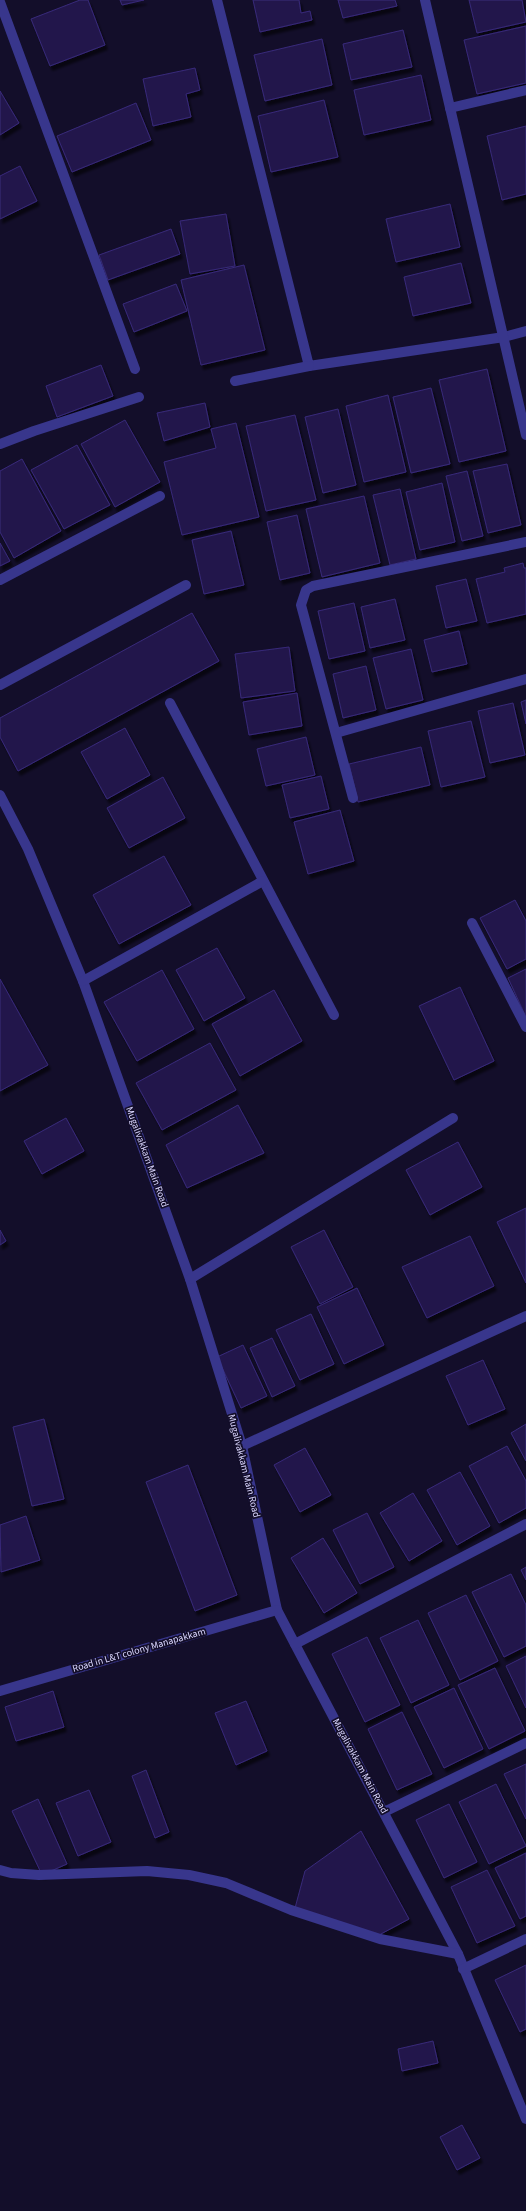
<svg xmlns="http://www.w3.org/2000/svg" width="526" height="2211" viewBox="0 0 526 2211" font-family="'Source Sans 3',sans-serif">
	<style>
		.building { fill: #23194c; stroke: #38297a; filter: url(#shadow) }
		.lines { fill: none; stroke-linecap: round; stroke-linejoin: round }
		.service { stroke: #38368c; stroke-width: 10 }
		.minor { stroke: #38368c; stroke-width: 10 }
		.labels { text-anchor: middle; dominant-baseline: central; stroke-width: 3.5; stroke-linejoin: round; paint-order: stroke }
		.street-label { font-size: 10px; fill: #dbd7ff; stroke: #130e2a }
	</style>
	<defs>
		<filter id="shadow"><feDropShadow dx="2.5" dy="4.5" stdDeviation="1" flood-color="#0009"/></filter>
	</defs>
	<rect width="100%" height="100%" fill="#130e2a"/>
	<g class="building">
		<polygon points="80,0 88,0 105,45 50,66 31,19"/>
		<polygon points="120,0 144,0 122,5"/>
		<polygon points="253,0 299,0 301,13 310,11 312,20 260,32"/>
		<polygon points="338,0 395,0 397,6 343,18"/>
		<polygon points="469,0 522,0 526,22 477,33"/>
		<polygon points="526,26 526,83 477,94 464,40"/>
		<polygon points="403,30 412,67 351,80 343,44"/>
		<polygon points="322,39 332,85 265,101 254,55"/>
		<polygon points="195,68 200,90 186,94 191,117 153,126 143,79"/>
		<polygon points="421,75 431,120 364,135 354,90"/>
		<polygon points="0,91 19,123 0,135"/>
		<polygon points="324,100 338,157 271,172 258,116"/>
		<polygon points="136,103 151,140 72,172 57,136"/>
		<polygon points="526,126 526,194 502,200 487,136"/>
		<polygon points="20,166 37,201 0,219 0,176"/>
		<polygon points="450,204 460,247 396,262 386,219"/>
		<polygon points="226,214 235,266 190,274 180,221"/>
		<polygon points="171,229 180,254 108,280 99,255"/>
		<polygon points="461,263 471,303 413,316 404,277"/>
		<polygon points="244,265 265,350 201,365 181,280"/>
		<polygon points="176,284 187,311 134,332 123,304"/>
		<polygon points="101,365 113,396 57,417 46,386"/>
		<polygon points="487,369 506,451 459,462 439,380"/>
		<polygon points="431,388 450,464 411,473 393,397"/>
		<polygon points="388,395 406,472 364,482 346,406"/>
		<polygon points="205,403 210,427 164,441 157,413"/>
		<polygon points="338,409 356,485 323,493 305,417"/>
		<polygon points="295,415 316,500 266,511 246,426"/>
		<polygon points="125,420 160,482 115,507 81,444"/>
		<polygon points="236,423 259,517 182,535 164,462 216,448 211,429"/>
		<polygon points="77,445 110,505 64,529 31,470"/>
		<polygon points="22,459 61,531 14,558 0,532 0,471"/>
		<polygon points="507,464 521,525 488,533 473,471"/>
		<polygon points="467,471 483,536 462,541 446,476"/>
		<polygon points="442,483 455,542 420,550 406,492"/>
		<polygon points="400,489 416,559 390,565 373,495"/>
		<polygon points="364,496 380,563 322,577 306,509"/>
		<polygon points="297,515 310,573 280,580 267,522"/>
		<polygon points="231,531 244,585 204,594 192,540"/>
		<polygon points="0,543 10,561 0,566"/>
		<polygon points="523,563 524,568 526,568 526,614 487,623 476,579 505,572 504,568"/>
		<polygon points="466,579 477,621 446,628 436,586"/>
		<polygon points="395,599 405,640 370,648 361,607"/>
		<polygon points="354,603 365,651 329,659 318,611"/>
		<polygon points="192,613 219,661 18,771 0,737 0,718"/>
		<polygon points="459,631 467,664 432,672 424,640"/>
		<polygon points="289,647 295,691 241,698 235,654"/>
		<polygon points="411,649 423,700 386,709 373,658"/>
		<polygon points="366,666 376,710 343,718 333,674"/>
		<polygon points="297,693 302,726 249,735 243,702"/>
		<polygon points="526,700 526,724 521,702"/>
		<polygon points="513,703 525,755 490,763 478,711"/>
		<polygon points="471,721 485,777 441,787 428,731"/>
		<polygon points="125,728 150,775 107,799 81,752"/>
		<polygon points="306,737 315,775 266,786 257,749"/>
		<polygon points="421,747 430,785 358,802 349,764"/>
		<polygon points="321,776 329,809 290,818 282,785"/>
		<polygon points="163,777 185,818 129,848 107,808"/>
		<polygon points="340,810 354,861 308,874 294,822"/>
		<polygon points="164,856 191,905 119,944 93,895"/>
		<polygon points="515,900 526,921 526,959 507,969 480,918"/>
		<polygon points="217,948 245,998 204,1021 176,970"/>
		<polygon points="526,969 526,1017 508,978"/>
		<polygon points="162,970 194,1029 137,1061 104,1002"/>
		<polygon points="0,979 48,1065 0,1091"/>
		<polygon points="460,987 494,1061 454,1080 419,1006"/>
		<polygon points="274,990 302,1041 240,1076 212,1024"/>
		<polygon points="210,1043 236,1090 162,1130 136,1083"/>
		<polygon points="238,1105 264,1153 187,1188 166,1145"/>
		<polygon points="66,1118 84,1151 42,1174 24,1141"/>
		<polygon points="458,1142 482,1187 430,1215 406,1170"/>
		<polygon points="526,1208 526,1283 497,1222"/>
		<polygon points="0,1230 6,1241 0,1245"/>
		<polygon points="324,1230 353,1287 320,1304 291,1247"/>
		<polygon points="470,1236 494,1286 427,1318 402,1267"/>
		<polygon points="357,1288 384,1345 344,1364 317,1307"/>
		<polygon points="311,1314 334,1364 300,1380 276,1330"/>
		<polygon points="272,1338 295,1386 272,1397 250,1348"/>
		<polygon points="243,1345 267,1396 241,1408 217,1357"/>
		<polygon points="483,1360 505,1409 468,1425 446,1376"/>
		<polygon points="44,1419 64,1499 32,1506 13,1427"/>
		<polygon points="526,1424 526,1461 511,1433"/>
		<polygon points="507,1446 526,1481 526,1508 499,1523 469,1466"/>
		<polygon points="305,1448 331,1495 300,1512 274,1465"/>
		<polygon points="188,1465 237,1595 195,1611 146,1482"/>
		<polygon points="460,1472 490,1526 457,1545 427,1490"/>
		<polygon points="413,1493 442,1541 409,1561 380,1513"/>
		<polygon points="367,1513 394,1567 360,1584 333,1530"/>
		<polygon points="26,1516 40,1560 1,1572 0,1525"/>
		<polygon points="323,1538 357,1593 324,1613 291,1558"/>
		<polygon points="526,1567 526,1580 521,1570"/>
		<polygon points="511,1574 526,1605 526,1646 504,1657 472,1592"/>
		<polygon points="466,1595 498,1661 460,1680 428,1613"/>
		<polygon points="418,1620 449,1685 411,1703 380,1638"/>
		<polygon points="367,1637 400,1705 365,1722 332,1654"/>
		<polygon points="526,1656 526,1708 506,1666"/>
		<polygon points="495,1668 525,1731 489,1749 458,1685"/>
		<polygon points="454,1688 483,1749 444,1768 414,1707"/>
		<polygon points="53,1691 64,1727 16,1741 5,1707"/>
		<polygon points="246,1701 267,1751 236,1765 215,1713"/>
		<polygon points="402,1712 432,1774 397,1790 368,1729"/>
		<polygon points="526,1764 526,1819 504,1774"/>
		<polygon points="146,1770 169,1832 155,1838 132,1776"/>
		<polygon points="496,1784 526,1846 489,1864 459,1802"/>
		<polygon points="89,1790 111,1842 78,1856 56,1803"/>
		<polygon points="38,1799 67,1864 42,1875 12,1811"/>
		<polygon points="449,1804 477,1862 444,1878 416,1820"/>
		<polygon points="361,1831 409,1919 379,1935 295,1908 305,1871"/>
		<polygon points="526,1853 526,1916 520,1919 495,1868"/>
		<polygon points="487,1870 515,1926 477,1943 451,1887"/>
		<polygon points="526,1965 526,2029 520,2032 495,1980"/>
		<polygon points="433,2041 438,2063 402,2071 398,2049"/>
		<polygon points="462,2125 480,2158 457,2170 440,2137"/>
	</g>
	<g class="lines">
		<g class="service">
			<polyline points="0,580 160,496"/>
			<polyline points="0,685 186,585"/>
		</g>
		<g class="minor">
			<polyline points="217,0 309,366 504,337 526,331"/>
			<polyline points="425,0 526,435"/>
			<polyline points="0,2 135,369"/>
			<polyline points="450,108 526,90"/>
			<polyline points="235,381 309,366"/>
			<polyline points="0,444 34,431 139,397"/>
			<polyline points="170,703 334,1015"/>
			<polyline points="336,733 526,679"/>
			<polyline points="0,795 28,849 83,981 190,1279 242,1446 277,1610 458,1954 526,2119"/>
			<polyline points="353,798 301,605 306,590 313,586 526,542"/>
			<polyline points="472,923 526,1027"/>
			<polyline points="83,981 263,881"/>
			<polyline points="190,1279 453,1118"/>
			<polyline points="242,1446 526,1316"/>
			<polyline points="295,1644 526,1524"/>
			<polyline points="0,1691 277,1610"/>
			<polyline points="384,1812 526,1743"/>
			<polyline points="0,1870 11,1873 39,1875 147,1871 189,1875 226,1883 291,1910 380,1939 458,1954"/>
			<polyline points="463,1969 526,1939"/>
		</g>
	</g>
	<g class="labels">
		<g class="street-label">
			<text transform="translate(147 1157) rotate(70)">Mugalivakkam Main Road</text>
			<text transform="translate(244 1466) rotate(76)">Mugalivakkam Main Road</text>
			<text transform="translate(139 1650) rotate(-16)">Road in L&amp;T colony Manapakkam</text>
			<text transform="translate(360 1766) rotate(62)">Mugalivakkam Main Road</text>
		</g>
	</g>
</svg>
